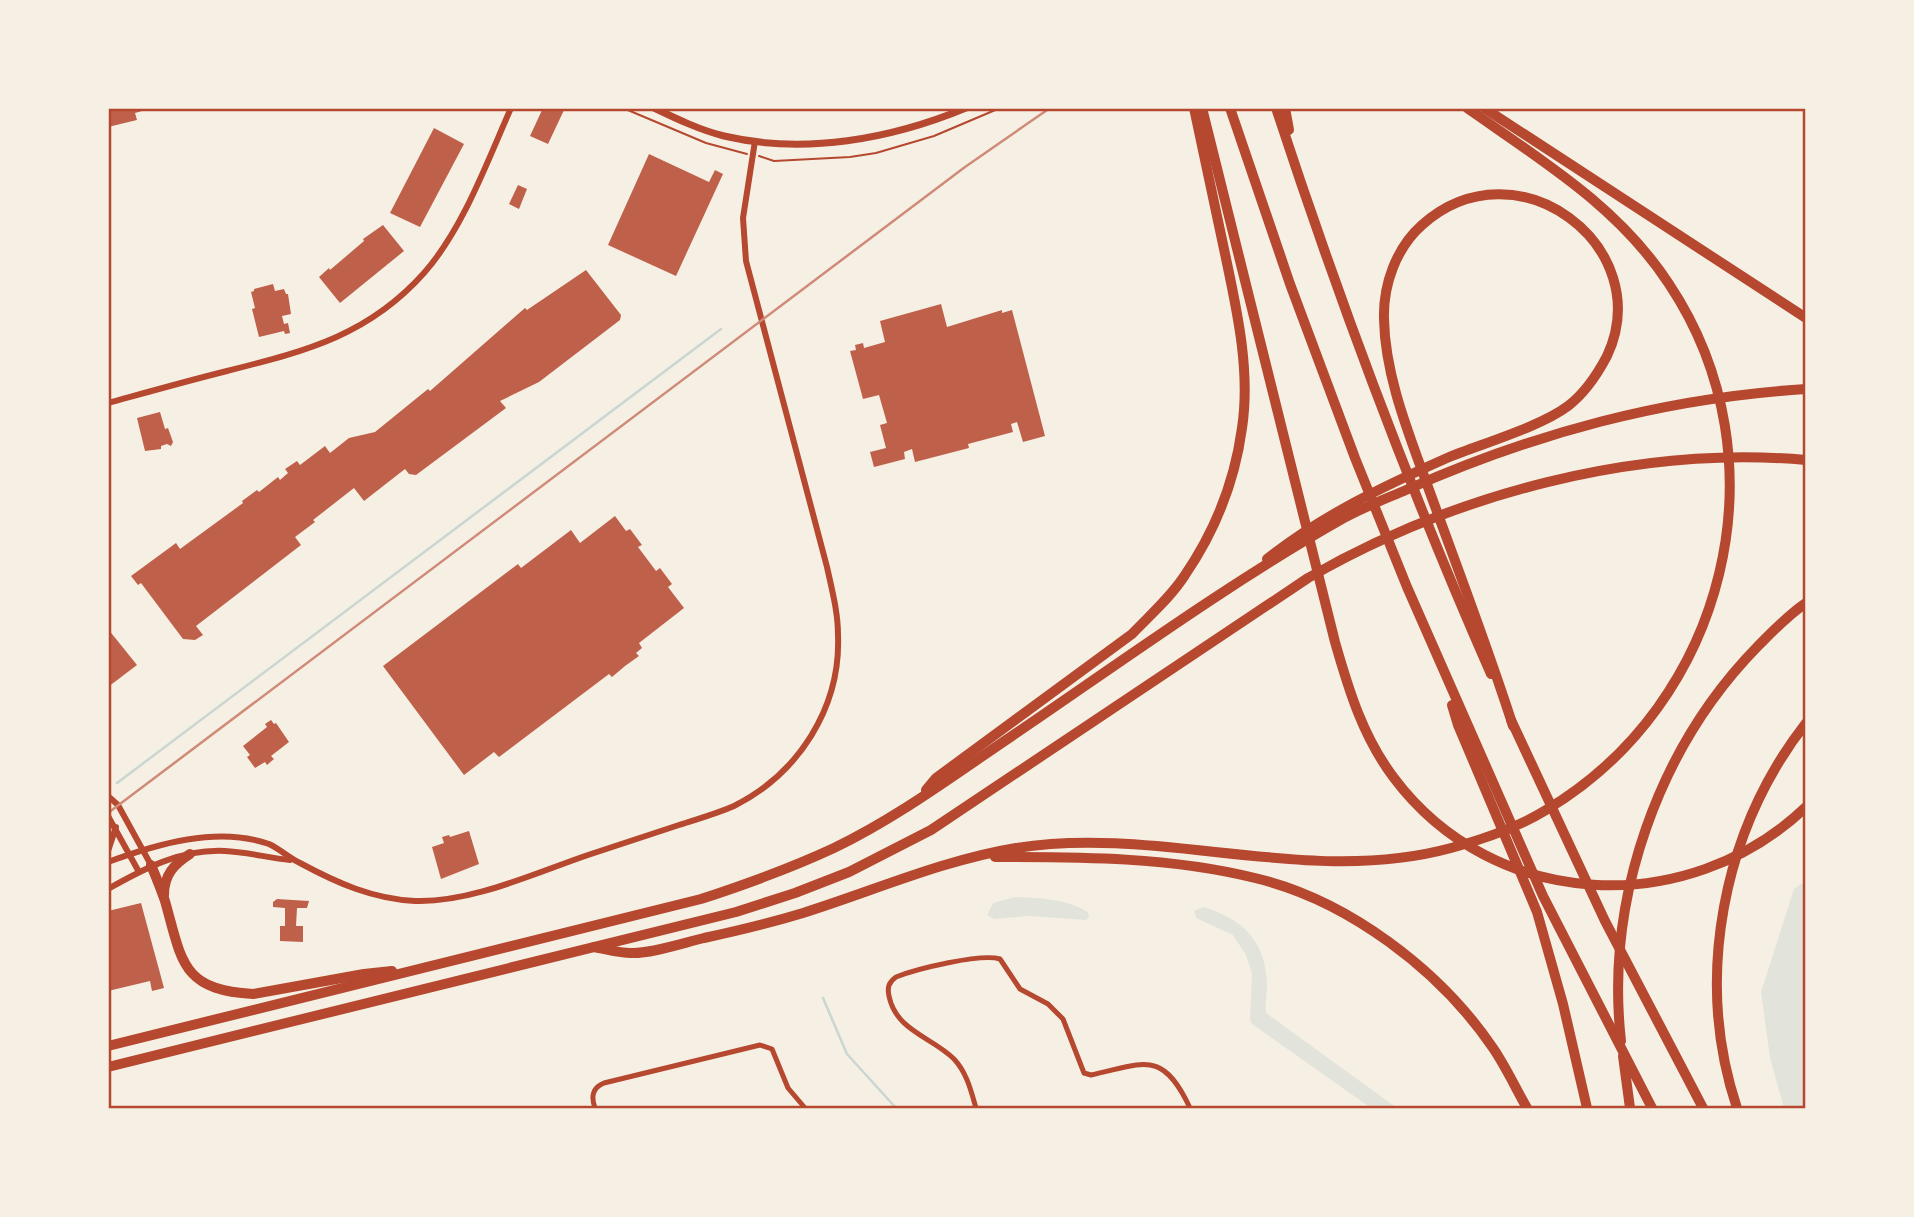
<svg xmlns="http://www.w3.org/2000/svg" width="1914" height="1217" viewBox="0 0 1914 1217" font-family="'Sofia Sans Condensed',sans-serif">
	<style>
		.green { fill: #e2e4dc }
		.lines { fill: none; stroke-linecap: round; stroke-linejoin: round }
		.stream { stroke: #c9d6d2; stroke-width: 2.5 }
		.building { fill: #bf614a }
		.path { stroke: #b5482f; stroke-width: 2 }
		.minor { stroke: #b5482f; stroke-width: 5 }
		.tertiary { stroke: #b5482f; stroke-width: 6 }
		.secondary { stroke: #b5482f; stroke-width: 7 }
		.motorway { stroke: #b5482f; stroke-width: 10 }
		.rail { stroke: #cf8b77; stroke-width: 2.5 }
		.neatline { fill: none; stroke: #b5482f; stroke-width: 2.5 }
	</style>
	<rect width="100%" height="100%" fill="#f6efe4"/>
	<g class="green">
		<polygon points="1805,881 1805,1108 1784,1108 1770,1058 1761,992 1794,889"/>
		<path d="M1015 897C1041 898 1066 899 1088 912L1089 917 1086 920 1029 916 994 919 987 915 993 903Z"/>
		<path d="M1203 907C1243 919 1266 941 1267 985 1267 995 1265 1003 1266 1013L1397 1108H1371L1252 1024 1250 1020 1252 974 1246 955 1233 935 1196 918 1194 911Z"/>
	</g>
	<g class="lines">
		<g class="stream">
			<polyline points="117,783 721,329"/>
			<polyline points="823,998 847,1054 896,1108"/>
		</g>
	</g>
	<g class="building">
		<polygon points="108,108 149,108 149,109 135,113 137,120 108,127"/>
		<polygon points="543,108 565,108 548,144 530,136"/>
		<polygon points="434,128 464,144 420,227 390,213"/>
		<polygon points="649,154 709,182 715,170 723,174 676,276 608,245"/>
		<polygon points="518,185 527,189 519,209 509,204"/>
		<polygon points="383,225 404,251 340,303 319,277 329,268 330,270 364,241 363,239"/>
		<polygon points="586,270 621,315 620,320 539,382 500,401 506,408 416,475 409,474 405,469 364,501 354,488 313,520 315,522 295,537 301,545 196,626 203,635 195,640 183,639 141,583 138,585 131,576 176,543 180,549 243,503 242,501 257,490 259,492 278,477 280,480 288,473 285,469 297,461 300,465 325,446 330,453 349,438 375,432 428,389 430,391 525,308 527,310"/>
		<polygon points="273,284 275,291 284,289 286,294 288,294 291,314 282,316 284,324 288,323 290,333 285,334 284,331 259,337 252,309 255,308 251,292 254,291 254,289"/>
		<polygon points="941,304 947,327 1002,310 1002,313 1012,310 1045,436 1023,442 1017,422 1011,424 1013,432 968,444 969,448 915,462 912,449 904,452 905,459 874,467 870,452 886,448 880,425 887,423 879,395 863,399 850,351 856,350 855,345 863,343 864,348 885,342 880,321"/>
		<polygon points="160,412 165,429 168,428 173,442 171,446 167,444 161,446 161,449 145,451 137,418"/>
		<polygon points="615,516 626,531 630,529 642,545 638,547 656,571 660,568 672,584 668,587 684,608 639,643 642,648 636,653 639,656 625,666 612,677 609,674 499,757 494,752 464,775 383,666 518,564 521,568 571,530 580,543"/>
		<polygon points="108,629 137,665 108,687"/>
		<polygon points="271,720 274,724 276,723 289,742 271,756 274,759 267,765 265,762 255,768 247,757 250,755 243,746 267,727 265,724"/>
		<polygon points="469,831 479,864 441,879 432,847 444,843 442,837 449,835 450,837"/>
		<polygon points="277,899 309,901 307,908 297,908 296,926 303,926 303,942 280,941 280,926 285,926 285,908 273,907 273,902"/>
		<polygon points="141,903 164,988 152,991 150,981 108,991 108,911"/>
	</g>
	<g class="lines">
		<g class="path">
			<polyline points="623,108 706,143 747,154"/>
			<polyline points="759,156 774,161 850,157 876,153 934,136 1000,108"/>
		</g>
		<g class="minor">
			<path d="M595 1108C591 1097 592 1088 604 1083L760 1045 772 1049 788 1088 805 1108"/>
			<path d="M976 1108C971 1091 967 1073 954 1059 932 1037 896 1031 889 996 887 987 889 982 896 977 916 969 981 953 1000 959L1020 989 1048 1004 1063 1019 1084 1073 1091 1075C1143 1064 1162 1048 1190 1108"/>
		</g>
		<g class="tertiary">
			<path d="M108 403C148 392 187 381 227 371 305 351 368 336 424 273 463 229 487 162 511 108"/>
			<polyline points="108,796 118,805 151,865"/>
			<polyline points="108,816 139,872"/>
			<polyline points="108,851 116,827"/>
			<path d="M108 862C157 844 217 826 269 844 280 849 289 858 300 863 337 883 373 899 415 901 471 903 535 873 588 855 618 845 648 835 679 825 697 819 716 814 734 806 798 774 841 708 838 635 838 612 832 590 827 567L746 261 743 218 755 141"/>
			<path d="M108 889C145 868 181 849 225 851 247 852 269 858 290 860"/>
		</g>
		<path class="secondary" d="M654 108C677 119 700 130 724 136 805 155 891 139 966 108"/>
		<g class="motorway">
			<path d="M1202 108 1335 642C1349 691 1363 737 1394 778 1494 911 1687 920 1806 807"/>
			<polyline points="1230,108 1290,284 1355,458 1407,587 1543,896 1652,1108"/>
			<path d="M1276 108C1339 300 1410 490 1491 674"/>
			<polyline points="1285,108 1289,130"/>
			<polyline points="1484,108 1806,318"/>
			<path d="M1267 559C1321 516 1384 486 1447 458 1481 444 1540 427 1568 406 1585 393 1597 375 1607 356 1658 247 1517 140 1422 225 1396 248 1383 285 1384 319 1385 376 1409 434 1428 487 1457 567 1487 645 1513 726"/>
			<polyline points="1452,705 1458,725 1537,912 1563,1004 1587,1108"/>
			<polyline points="1511,720 1605,921 1703,1108"/>
			<path d="M926 790 936 778 1132 634C1150 615 1171 597 1185 575 1215 531 1235 480 1242 428 1251 369 1236 306 1224 249 1214 202 1204 155 1194 108"/>
			<path d="M995 857C1083 857 1170 857 1255 878 1348 900 1440 970 1493 1048 1506 1067 1516 1089 1527 1108"/>
			<path d="M151 865C156 877 161 889 165 901 182 961 181 990 253 994L364 974 392 971"/>
			<path d="M164 895C164 875 174 864 190 854"/>
			<path d="M594 947C606 949 619 953 631 953 650 954 683 943 704 938 737 931 770 923 803 913 873 891 943 860 1016 848 1160 825 1308 887 1451 848 1484 839 1517 828 1546 810 1726 703 1787 461 1669 284 1619 207 1541 160 1467 108"/>
			<path d="M1621 1041C1605 899 1658 748 1758 646 1773 631 1788 615 1806 603"/>
			<path d="M108 1046 701 899C747 884 791 868 834 848 898 817 954 775 1012 736 1121 662 1229 583 1344 518 1364 507 1385 499 1406 490 1535 433 1664 398 1806 389"/>
			<polyline points="1623,1056 1630,1108"/>
			<path d="M108 1067 736 912 795 893 849 872 931 830 1308 578C1454 494 1637 445 1806 460"/>
			<path d="M1737 1108C1694 979 1722 831 1806 723"/>
		</g>
		<polyline class="rail" points="108,813 965,167 1050,108"/>
	</g>
	<rect width="1914" height="1217" fill="none" stroke="#f6efe4" stroke-width="220"/>
	<rect x="110" y="110" width="1694" height="997" class="neatline"/>
</svg>
